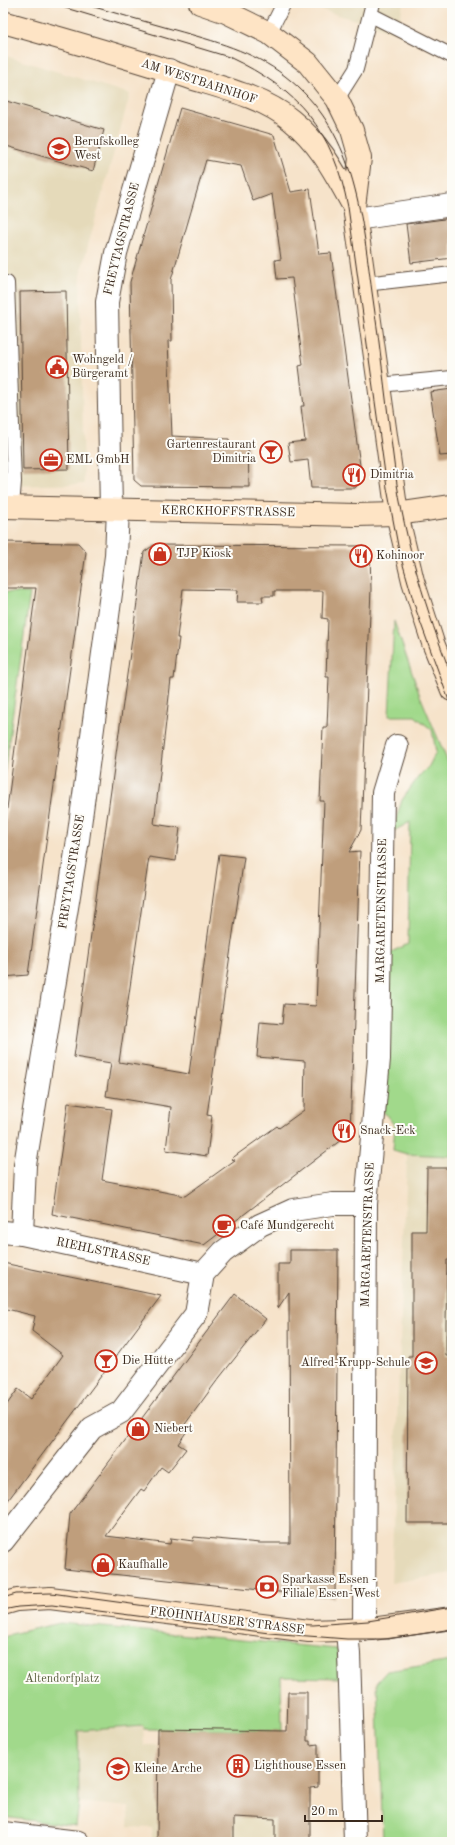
<svg xmlns="http://www.w3.org/2000/svg" width="455" height="1845" viewBox="0 0 455 1845" font-family="'Old Standard TT',serif">
	<style>
		.built { fill: #e5daba }
		.green { fill: #a1d98b; stroke: #6e8254 }
		.building { fill: #bf9e7c }
		.lines { fill: none; stroke-linecap: round; stroke-linejoin: round }
		.lane-casing { stroke: #574638; stroke-width: 16 }
		.street-casing { stroke: #574638; stroke-width: 24 }
		.secondary-casing { stroke: #574638; stroke-width: 24 }
		.lane { stroke: #fff; stroke-width: 14 }
		.street { stroke: #fff; stroke-width: 22 }
		.secondary { stroke: #fee4c5; stroke-width: 22 }
		.tram { stroke: #3b2a1e; stroke-width: 1 }
		.labels { text-anchor: middle; dominant-baseline: central; stroke-width: 4; stroke-linejoin: round; paint-order: stroke }
		.street-label { font-size: 12px; fill: #3b2a1e; stroke: #fdfcf7 }
		.poi-label { font-size: 12px; fill: #3b2a1e; stroke: #fdfcf7; text-anchor: start }
		.park-label { font-size: 12px; fill: #5a5f3f; stroke: #fdfcf7 }
	</style>
	<rect width="100%" height="100%" fill="#fdfcf7"/>
	<filter id="ink" filterUnits="userSpaceOnUse"><feTurbulence type="fractalNoise" baseFrequency=".025" numOctaves="2"/><feDisplacementMap in="SourceGraphic" scale="8" xChannelSelector="R" yChannelSelector="G"/><feConvolveMatrix kernelMatrix="1 2 1 2 8 2 1 2 1" color-interpolation-filters="sRGB"/></filter>
	<filter id="wash" filterUnits="userSpaceOnUse"><feTurbulence type="fractalNoise" baseFrequency=".012" numOctaves="4" result="noise"/><feDisplacementMap in="SourceGraphic" scale="16" xChannelSelector="R" yChannelSelector="G"/><feGaussianBlur stdDeviation="0.9" result="paint"/><feColorMatrix in="noise" values="0 0 0 0 0 0 0 0 0 0 0 0 0 0 0 0 0 1.4 0 .05"/><feComposite in="paint" operator="in"/></filter>
	<g filter="url(#wash)">
		<rect width="100%" height="100%" fill="#f6e3ca"/>
		<g class="built">
			<polygon points="299,3 403,3 398,33"/>
			<polygon points="3,55 130,94 81,271 80,292 84,484 3,486"/>
			<polygon points="452,993 452,1573 391,1583 412,1027"/>
			<polygon points="143,1726 144,1745 157,1745 157,1792 275,1819 275,1842 141,1842 141,1840 152,1840 152,1828 128,1827 129,1807 79,1802 78,1731"/>
		</g>
		<g class="green">
			<polygon points="3,592 30,593 3,782"/>
			<polygon points="394,621 419,693 452,772 452,1156 407,1154 393,1150 395,1126 383,1111 389,953 408,944 410,822 392,832 402,800 419,776 429,766 436,752 432,730 415,716 389,716"/>
			<polygon points="60,1623 337,1649 341,1678 281,1677 282,1731 144,1729 143,1726 78,1731 79,1802 76,1826 3,1817 3,1638 11,1634"/>
			<polygon points="452,1661 452,1842 383,1842 377,1682 387,1671"/>
		</g>
		<g id="blocks">
			<g class="building">
				<polygon points="3,100 104,130 93,171 3,145"/>
				<polygon points="180,108 274,135 291,192 310,189 319,254 331,253 362,480 355,488 311,488 308,460 291,462 288,443 305,441 301,406 304,406 299,366 303,365 292,278 277,279 275,260 281,259 272,194 253,201 241,166 206,160 171,280 172,341 168,341 172,436 229,439 230,445 248,445 249,487 141,486 134,480 130,282"/>
				<polygon points="452,218 452,258 411,263 406,224"/>
				<polygon points="66,291 69,469 23,470 20,292"/>
				<polygon points="452,389 452,455 440,456 430,392"/>
				<polygon points="3,542 78,543 86,552 28,975 3,977 3,839 36,588 3,588"/>
				<polygon points="154,545 363,546 370,553 371,589 361,830 349,852 360,851 350,1133 204,1245 52,1214 68,1103 112,1109 102,1180 185,1196 235,1160 231,1159 277,1126 279,1128 304,1110 305,1061 257,1057 260,1022 282,1024 284,1004 316,1006 324,801 320,801 322,751 323,727 327,727 329,677 326,677 328,619 322,618 323,591 274,591 274,596 262,596 263,602 237,602 238,590 183,589 177,638 179,638 174,679 171,679 154,824 180,828 178,844 176,861 149,857 119,1062 189,1074 219,854 244,857 207,1115 212,1116 207,1156 166,1150 171,1107 106,1096 111,1063 74,1057 144,552"/>
				<polygon points="427,1168 452,1168 452,1260 447,1260 446,1324 446,1356 452,1356 452,1523 407,1523 408,1356 412,1356 412,1231 426,1231"/>
				<polygon points="290,1250 338,1250 335,1598 65,1569 70,1514 235,1294 266,1319 216,1382 183,1427 187,1431 178,1444 186,1449 168,1472 161,1467 144,1491 141,1489 106,1536 170,1544 171,1538 193,1541 194,1537 260,1543 290,1543 289,1292 278,1308 278,1264 290,1264"/>
				<polygon points="3,1263 161,1296 3,1507 3,1410 18,1389 31,1399 63,1355 32,1331 35,1316 3,1308"/>
				<polygon points="288,1692 307,1692 307,1741 310,1741 310,1745 318,1744 318,1787 310,1788 310,1842 275,1842 275,1819 234,1817 234,1842 157,1842 158,1729 287,1731"/>
			</g>
		</g>
	</g>
	<g filter="url(#ink)">
		<use href="#blocks" fill-opacity="0" stroke="#574638" stroke-width="1"/>
		<g class="lines">
			<g class="lane-casing">
				<g id="lane">
					<polyline points="371,15 452,56"/>
					<polyline points="269,33 284,3"/>
					<polyline points="337,99 356,69 373,3"/>
					<polyline points="7,283 14,482 12,507"/>
					<polyline points="365,284 452,274"/>
					<polyline points="379,385 452,378"/>
				</g>
			</g>
			<g class="street-casing">
				<g id="street">
					<polyline points="356,219 452,205"/>
					<polyline points="111,509 107,302 116,253 169,70"/>
					<polyline points="3,1232 22,1234 203,1274"/>
					<polyline points="22,1234 25,1165 78,840 116,556 118,509"/>
					<polyline points="3,1541 92,1428 121,1412 196,1314 203,1274 223,1252 260,1225 293,1210 333,1204 366,1204"/>
					<polyline points="364,1630 366,1204 379,1059 383,793 397,746"/>
					<polyline points="347,1631 349,1654 355,1842"/>
					<polyline points="3,1833 78,1842"/>
				</g>
			</g>
			<g class="secondary-casing">
				<g id="secondary">
					<polyline points="200,3 226,12 269,33 308,63 337,99 352,130 360,158 354,207 397,514 413,581 433,643 452,690"/>
					<path d="M3 22C67 40 131 58 194 79 227 89 264 98 291 120 321 144 336 175 354 207"/>
					<polyline points="3,507 356,515 397,514 452,506"/>
					<polyline points="3,1604 17,1600 50,1598 309,1631 372,1629 452,1618"/>
				</g>
			</g>
			<use href="#lane" class="lane"/>
			<use href="#street" class="street"/>
			<use href="#secondary" class="secondary"/>
			<g class="tram">
				<path d="M49 3 229 57C299 90 333 130 348 207L387 488 399 551 416 610 452 709"/>
				<path d="M80 3C112 12 143 21 175 30 214 41 253 51 285 76 355 130 361 211 372 292 381 351 387 411 395 471 405 542 426 610 452 677"/>
				<polyline points="3,1598 16,1594 51,1593 270,1623 313,1625 368,1621 452,1607"/>
				<polyline points="3,1610 18,1607 52,1605 269,1633 347,1639 388,1639 452,1629"/>
			</g>
		</g>
	</g>
	<defs>
		<g id="university-ring" transform="scale(1.15)"><circle r="9.5" fill="#fdfcf7" stroke="#c8321e" stroke-width="1.5"/><path d="M0-5L7-2L0 1L-7-2ZM-4 1L0 2.5L4 1V4Q0 6-4 4Z" fill="#c8321e"/></g>
		<g id="civic-ring" transform="scale(1.15)"><circle r="9.5" fill="#fdfcf7" stroke="#c8321e" stroke-width="1.5"/><path d="M-.6-6.5H3V-4.5H.6V-3L4-1V1h2V6H-6V1h2V-1L-.6-3ZM-1.2 2.5V6h2.4V2.5Z" fill="#c8321e"/></g>
		<g id="bar-ring" transform="scale(1.15)"><circle r="9.5" fill="#fdfcf7" stroke="#c8321e" stroke-width="1.5"/><path d="M-6-5H6L.8 .8V4.5H3.5V6h-7V4.5H-.8V.8Z" fill="#c8321e"/></g>
		<g id="office-ring" transform="scale(1.15)"><circle r="9.5" fill="#fdfcf7" stroke="#c8321e" stroke-width="1.5"/><path d="M-6-3h4V-5.5h4V-3h4V5H-6ZM-1-4.5V-3h2v-1.5ZM-6 0V1H6V0Z" fill="#c8321e"/></g>
		<g id="restaurant-ring" transform="scale(1.15)"><circle r="9.5" fill="#fdfcf7" stroke="#c8321e" stroke-width="1.5"/><path d="M-5-6h1v4h1v-4h1v4h1v-4h1v5L-1.5 .5V6h-2V.5L-5-1ZM5-6V6H3V1.5H1.5Q1.5-4 5-6Z" fill="#c8321e"/></g>
		<g id="shop-ring" transform="scale(1.15)"><circle r="9.5" fill="#fdfcf7" stroke="#c8321e" stroke-width="1.5"/><path d="M-5-2.5h2.3a2.7 3.5 0 0 1 5.4 0H5L5.5 6h-11ZM-1.5-2.5h3a1.5 2.3 0 0 0-3 0Z" fill="#c8321e"/></g>
		<g id="cafe-ring" transform="scale(1.15)"><circle r="9.5" fill="#fdfcf7" stroke="#c8321e" stroke-width="1.5"/><path d="M-5.5-4.5H6V0H3Q3 3.5 0 3.5H-2.5Q-5.5 3.5-5.5 0ZM3-3.2v2h1.7v-2ZM-6 4.5H4V6H-6Z" fill="#c8321e"/></g>
		<g id="school-ring" transform="scale(1.15)"><circle r="9.5" fill="#fdfcf7" stroke="#c8321e" stroke-width="1.5"/><path d="M0-5L7-2L0 1L-7-2ZM-4 1L0 2.5L4 1V4Q0 6-4 4Z" fill="#c8321e"/></g>
		<g id="bank-ring" transform="scale(1.15)"><circle r="9.5" fill="#fdfcf7" stroke="#c8321e" stroke-width="1.5"/><path d="M-6-4H6V4H-6ZM0-2.3a2.3 2.3 0 1 0 0 4.6a2.3 2.3 0 1 0 0-4.6Z" fill="#c8321e"/></g>
		<g id="building-ring" transform="scale(1.15)"><circle r="9.5" fill="#fdfcf7" stroke="#c8321e" stroke-width="1.5"/><path d="M-4-6H4V6H1V3H-1V6H-4ZM-2.5-4.3h1.7v1.8h-1.7ZM.8-4.3h1.7v1.8H.8ZM-2.5-1h1.7V.8h-1.7ZM.8-1h1.7V.8H.8Z" fill="#c8321e"/></g>
	</defs>
	<g fill-rule="evenodd">
		<use href="#university-ring" x="59" y="149"/>
		<use href="#civic-ring" x="57" y="367"/>
		<use href="#bar-ring" x="271" y="452"/>
		<use href="#office-ring" x="51" y="460"/>
		<use href="#restaurant-ring" x="354" y="475"/>
		<use href="#shop-ring" x="160" y="554"/>
		<use href="#restaurant-ring" x="361" y="556"/>
		<use href="#restaurant-ring" x="344" y="1131"/>
		<use href="#cafe-ring" x="224" y="1226"/>
		<use href="#bar-ring" x="106" y="1361"/>
		<use href="#school-ring" x="426" y="1363"/>
		<use href="#shop-ring" x="138" y="1429"/>
		<use href="#shop-ring" x="103" y="1565"/>
		<use href="#bank-ring" x="267" y="1587"/>
		<use href="#building-ring" x="238" y="1766"/>
		<use href="#school-ring" x="118" y="1769"/>
	</g>
	<g class="labels">
		<g class="street-label">
			<text transform="translate(199 82) rotate(18)">AM WESTBAHNHOF</text>
			<text transform="translate(122 239) rotate(-76)">FREYTAGSTRASSE</text>
			<text transform="translate(228 512) rotate(1)">KERCKHOFFSTRASSE</text>
			<text transform="translate(72 872) rotate(-81)">FREYTAGSTRASSE</text>
			<text transform="translate(382 911) rotate(-89)">MARGARETENSTRASSE</text>
			<text transform="translate(368 1235) rotate(-88)">MARGARETENSTRASSE</text>
			<text transform="translate(103 1252) rotate(12)">RIEHLSTRASSE</text>
			<text transform="translate(227 1621) rotate(7)">FROHNHAUSER STRASSE</text>
		</g>
		<g class="poi-label">
			<text x="74" y="142">Berufskolleg<tspan x="74" dy="14">West</tspan></text>
			<text x="72" y="360">Wohngeld /<tspan x="72" dy="14">Bürgeramt</tspan></text>
			<text x="256" y="445" text-anchor="end">Gartenrestaurant<tspan x="256" dy="14">Dimitria</tspan></text>
			<text x="66" y="460">EML GmbH</text>
			<text x="370" y="475">Dimitria</text>
			<text x="176" y="554">TJP Kiosk</text>
			<text x="376" y="556">Kohinoor</text>
			<text x="360" y="1131">Snack-Eck</text>
			<text x="240" y="1226">Café Mundgerecht</text>
			<text x="122" y="1361">Die Hütte</text>
			<text x="410" y="1363" text-anchor="end">Alfred-Krupp-Schule</text>
			<text x="154" y="1429">Niebert</text>
			<text x="118" y="1565">Kaufhalle</text>
			<text x="282" y="1580">Sparkasse Essen -<tspan x="282" dy="14">Filiale Essen-West</tspan></text>
			<text x="254" y="1766">Lighthouse Essen</text>
			<text x="134" y="1769">Kleine Arche</text>
		</g>
		<g class="park-label">
			<text x="62" y="1679">Altendorfplatz</text>
		</g>
	</g>
	<rect width="455" height="1845" fill="none" stroke="#fdfcf7" stroke-width="16"/>
	<path d="M305 1815v6h77v-6" fill="none" stroke="#3b2a1e" stroke-width="2"/>
	<text x="311" y="1815" font-size="12" fill="#3b2a1e" stroke="#fdfcf7" stroke-width="3" paint-order="stroke">20 m</text>
</svg>
